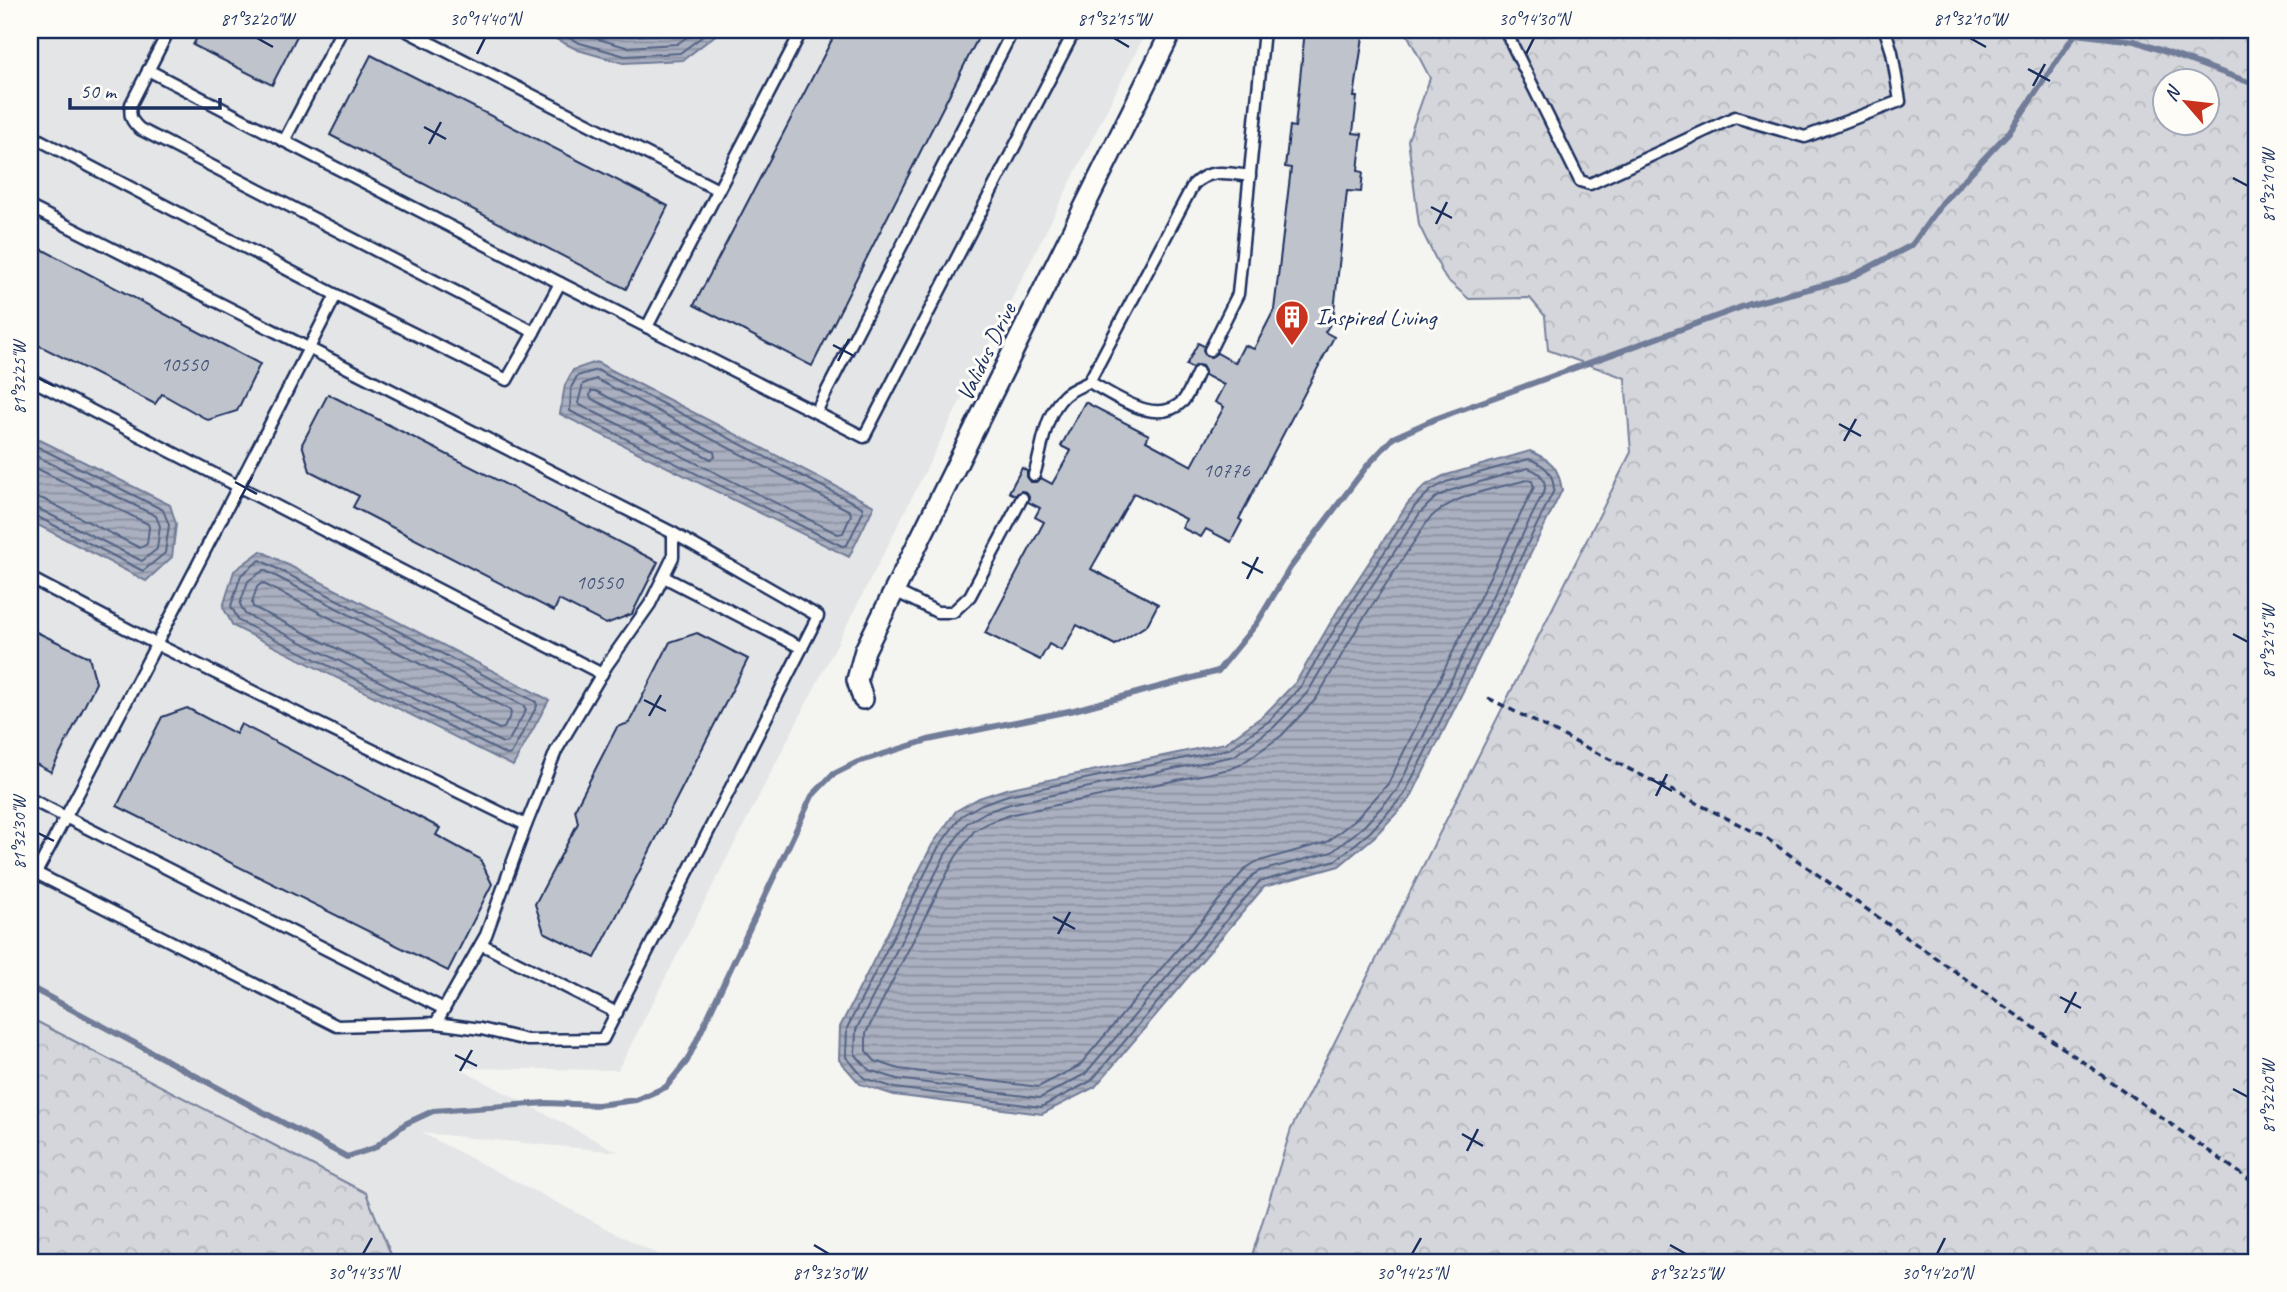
<svg xmlns="http://www.w3.org/2000/svg" width="2287" height="1292" viewBox="0 0 2287 1292" font-family="Caveat,sans-serif">
	<style>
		.built { fill: #e4e5e6 }
		.forest { fill: url(#forest-crowns); stroke: #78829c; stroke-width: 2; fill-rule: evenodd }
		.water { fill: url(#water-rules); stroke: #717c98; stroke-width: 2 }
		.lines { fill: none; stroke-linecap: round; stroke-linejoin: round }
		.shore { stroke: #546385; stroke-width: 2 }
		.stream { stroke: #717c98; stroke-width: 6 }
		.building { fill: #bfc3cc; stroke: #1b2f5e; stroke-width: 2 }
		.service-casing { stroke: #1b2f5e; stroke-width: 15 }
		.minor-casing { stroke: #1b2f5e; stroke-width: 24 }
		.path { stroke: #1b2f5e; stroke-width: 3.5; stroke-dasharray: 7 5; stroke-linecap: butt }
		.service { stroke: #fdfcf7; stroke-width: 10 }
		.minor { stroke: #fdfcf7; stroke-width: 19 }
		.ticks { fill: none; stroke: #1b2f5e; stroke-width: 2.5 }
		.labels { text-anchor: middle; dominant-baseline: central; stroke-width: 6; stroke-linejoin: round; paint-order: stroke }
		.number-label { font-size: 21px; fill: #44547a }
		.poi-label { font-size: 24px; fill: #1b2f5e; stroke: #fdfcf7; text-anchor: start }
		.street-label { font-size: 24px; fill: #1b2f5e; stroke: #fdfcf7 }
		.neatline { fill: none; stroke: #1b2f5e; stroke-width: 2.5 }
		.ticks-label { font-size: 18px; text-anchor: middle; fill: #1b2f5e }
	</style>
	<defs>
		<pattern id="forest-crowns" width="20" height="18" patternUnits="userSpaceOnUse" patternTransform="scale(1.75)"><rect width="20" height="18" fill="#d4d6db"/><path d="M2 6a3 3 0 1 1 6 0M12 15a3 3 0 1 1 6 0" fill="none" stroke="#b5b8be"/></pattern>
		<pattern id="water-rules" width="6" height="5" patternUnits="userSpaceOnUse" patternTransform="scale(1.75)"><rect width="6" height="5" fill="#aab0bf"/><path d="M0 2.5h6" fill="none" stroke="#8a909e"/></pattern>
	</defs>
	<rect width="100%" height="100%" fill="#f4f4f1"/>
	<filter id="ink" filterUnits="userSpaceOnUse"><feTurbulence type="fractalNoise" baseFrequency=".0143" numOctaves="2"/><feDisplacementMap in="SourceGraphic" scale="14" xChannelSelector="R" yChannelSelector="G"/><feConvolveMatrix kernelMatrix="1 2 1 2 8 2 1 2 1" color-interpolation-filters="sRGB"/></filter>
	<g filter="url(#ink)">
		<polygon class="built" points="30,30 1147,30 888,545 618,1070 458,1068 618,1152 422,1133 672,1262 30,1262"/>
		<g class="forest">
			<path d="M1405 30H2257V1262H1250L1291 1129 1631 452 1625 378 1548 350 1545 316 1530 298 1469 299 1445 278 1419 225 1408 140 1430 78ZM2164 80H2206V122H2164Z"/>
			<polygon points="30,1018 366,1193 394,1262 30,1262"/>
		</g>
		<g class="water">
			<polygon points="538,30 722,30 683,60 623,63 578,50"/>
			<polygon points="596,362 874,506 849,557 560,414 565,385 573,370"/>
			<polygon points="30,435 170,505 176,524 172,557 146,581 30,521"/>
			<path d="M1530 451C1552 461 1558 466 1562 490L1410 799 1374 837 1339 866 1264 887 1095 1087 1042 1114 894 1095 860 1084 839 1060 840 1027 932 845 956 811 979 798 1006 789 1225 743 1264 715 1296 682 1339 608 1408 503 1426 485 1443 476Z"/>
			<polygon points="261,551 549,700 513,766 233,626 223,607 234,571"/>
		</g>
		<g class="lines">
			<g class="shore">
				<polyline points="553,30 580,43 625,56 680,53 711,30"/>
				<polyline points="573,30 584,35 626,47 677,44 697,30"/>
				<polyline points="603,30 626,36 673,34 679,30"/>
				<polygon points="597,370 862,507 863,512 847,545 842,546 570,411 571,388 577,376"/>
				<polygon points="596,379 850,511 851,515 843,533 838,534 580,405 578,403 583,384"/>
				<polygon points="591,391 596,391 714,452 715,457 711,459 592,399 590,396"/>
				<polyline points="30,443 163,510 169,525 165,553 143,571 36,516 30,516"/>
				<polyline points="30,453 156,516 160,526 157,549 142,561 39,509 30,507"/>
				<path d="M1529 459C1545 465 1553 472 1554 490L1404 795 1370 832 1336 860 1259 882 1091 1081 1041 1107 895 1088 864 1078 846 1057 847 1028 938 848 961 816 982 804 1008 795 1229 749 1269 721 1301 686 1345 612 1414 507 1430 491 1446 482Z"/>
				<polyline points="30,465 148,524 149,527 147,544 140,548 43,499 30,496"/>
				<path d="M1528 468C1539 472 1545 477 1545 489L1397 790 1364 826 1332 852 1260 871 1253 875 1085 1074 1040 1098 897 1079 869 1070 855 1054 856 1030 946 853 967 823 986 812 1010 804 1234 756 1274 727 1308 692 1352 616 1420 513 1435 498 1449 491Z"/>
				<path d="M1527 480 1532 481 1534 487 1388 784 1357 818 1327 842 1256 862 1246 868 1079 1066 1038 1087 899 1069 875 1061 866 1051V1033L955 858 974 831 990 822 1013 814 1230 769 1240 765 1281 736 1316 699 1361 622 1429 519C1454 494 1493 489 1527 480Z"/>
				<polygon points="260,560 536,702 537,706 511,754 507,755 239,621 231,606 241,575"/>
				<polygon points="264,570 524,706 526,710 508,742 503,743 245,614 240,604 248,581"/>
				<polygon points="262,583 510,710 511,714 504,728 499,729 253,607 252,603 257,587"/>
			</g>
			<polyline class="stream" points="30,987 347,1157 374,1148 405,1124 433,1111 546,1103 598,1105 636,1100 666,1087 687,1061 812,796 832,775 858,762 928,740 1074,710 1218,671 1257,623 1290,568 1367,466 1393,438 1435,419 1750,304 1847,279 1912,245 1943,202 2010,131 2075,34 2135,41 2257,85"/>
		</g>
		<g class="building">
			<polygon points="201,30 300,30 272,85 193,45"/>
			<polygon points="837,30 982,30 812,366 694,305"/>
			<polygon points="1305,30 1364,30 1354,97 1357,97 1353,133 1362,134 1358,171 1363,172 1361,192 1347,191 1333,320 1325,332 1334,337 1239,519 1242,521 1231,542 1206,529 1201,537 1182,528 1186,519 1134,493 1091,569 1158,604 1147,625 1115,645 1077,625 1062,651 1049,644 1040,660 985,633 1044,522 1035,517 1040,508 1028,502 1029,497 1026,492 1021,491 1015,495 1009,492 1022,468 1027,471 1027,477 1031,482 1036,482 1041,478 1052,484 1071,451 1061,446 1085,402 1149,435 1146,441 1192,466 1224,407 1215,402 1224,385 1205,375 1205,371 1202,366 1197,365 1192,368 1186,365 1198,343 1204,346 1203,351 1206,356 1211,357 1217,353 1235,363 1244,345 1254,349 1274,310 1291,168 1285,167 1290,126 1295,127"/>
			<polygon points="371,55 668,206 626,289 330,135"/>
			<polygon points="30,243 260,364 237,411 208,420 162,394 155,404 30,341"/>
			<polygon points="328,394 658,562 632,614 606,624 559,600 554,611 353,507 359,496 310,471 302,444"/>
			<polygon points="30,629 89,657 96,683 51,772 30,761"/>
			<polygon points="697,633 748,659 595,958 544,932 535,904 578,823 575,809 617,727 629,723 670,642"/>
			<polygon points="187,708 236,734 241,724 440,828 436,835 480,859 492,884 448,971 117,806 162,717"/>
		</g>
		<g class="lines">
			<g class="service-casing">
				<g id="service">
					<path d="M169 30 131 104C129 116 131 121 140 129L534 332 560 283 284 141 342 30"/>
					<polyline points="405,30 718,190"/>
					<polyline points="1505,30 1580,181 1590,184 1735,117 1805,137 1900,101 1892,52 1885,30"/>
					<polyline points="148,70 284,141"/>
					<polyline points="30,135 336,295"/>
					<path d="M30 207 673 533V557L650 604 607 665 556 751 526 825 486 935 436 1023 337 1026 36 873C138 681 238 488 336 295L507 380 534 332"/>
					<polyline points="560,283 864,437 1075,30"/>
					<polyline points="647,327 802,30"/>
					<polyline points="1210,350 1238,294 1264,30"/>
					<polyline points="30,379 602,674"/>
					<path d="M1089 382 1193 185C1209 168 1228 173 1250 176"/>
					<polyline points="816,412 1013,30"/>
					<path d="M1034 475C1043 449 1043 417 1064 396 1070 390 1081 386 1089 382 1115 395 1156 428 1183 401 1189 394 1194 380 1198 372"/>
					<polyline points="664,577 802,648"/>
					<polyline points="30,578 158,645 526,825"/>
					<polyline points="895,591 937,612 953,612 970,596 1022,498"/>
					<polyline points="30,799 444,1009"/>
					<polyline points="481,944 617,1013"/>
					<polyline points="436,1023 481,1029 527,1040 603,1039 818,616 673,533"/>
				</g>
			</g>
			<g class="minor-casing">
				<polyline id="minor" points="863,699 857,680 865,650 1172,30"/>
			</g>
			<polyline class="path" points="1488,698 1766,838 2257,1185"/>
			<use href="#service" class="service"/>
			<use href="#minor" class="minor"/>
		</g>
	</g>
	<path class="ticks" d="M257 38 273 47M1114 38 1129 47M1970 38 1986 47M477 54 485 38M1526 54 1534 38M2028 69 2050 81M2033 86 2045 64M424 127 446 139M429 144 441 122M2233 178 2248 186M1431 207 1452 218M1436 224 1447 202M833 345 854 356M838 361 849 339M38 378 54 386M1839 424 1861 436M1844 441 1856 419M235 482 257 494M240 499 252 477M1242 562 1263 573M1247 579 1258 557M2233 634 2248 642M644 700 666 711M649 716 661 695M1651 779 1672 791M1656 796 1667 774M38 833 54 841M1053 917 1075 929M1058 934 1070 912M2060 997 2081 1008M2065 1013 2076 992M455 1055 477 1066M460 1071 472 1050M2233 1089 2248 1097M1462 1134 1483 1146M1467 1151 1478 1129M814 1245 829 1254M1670 1245 1686 1254M363 1254 372 1238M1412 1254 1421 1238M1937 1254 1945 1238"/>
	<defs>
		<g id="building-pin" transform="scale(1.75)"><path d="M0 17L-7.5 6A9.5 9.5 0 1 1 7.5 6Z" fill="#c8321e" stroke="#fdfcf7"/><path d="M-4-6H4V6H1V3H-1V6H-4ZM-2.5-4.3h1.7v1.8h-1.7ZM.8-4.3h1.7v1.8H.8ZM-2.5-1h1.7V.8h-1.7ZM.8-1h1.7V.8H.8Z" fill="#fff"/></g>
	</defs>
	<g fill-rule="evenodd">
		<use href="#building-pin" x="1292" y="317"/>
	</g>
	<g class="labels">
		<g class="number-label">
			<text x="184" y="364">10550</text>
			<text x="1226" y="470">10776</text>
			<text x="599" y="582">10550</text>
		</g>
		<g class="poi-label">
			<text x="1316" y="317">Inspired Living</text>
		</g>
		<g class="street-label">
			<text transform="translate(986 352) rotate(-64)">Validus Drive</text>
		</g>
	</g>
	<rect width="2287" height="1292" fill="none" stroke="#fdfcf7" stroke-width="77"/>
	<g transform="translate(2186 102) rotate(298)"><circle r="33" fill="#fdfcf7" stroke="#a3aaba" stroke-width="2"/>
	<path d="M0-5L12 26L0 18L-12 26Z" fill="#c8321e"/>
	<text y="-10" font-size="19" font-weight="bold" text-anchor="middle" fill="#1b2f5e">N</text>
	</g>
	<path d="M70 98v10h150v-10" fill="none" stroke="#1b2f5e" stroke-width="3.5"/>
	<text x="80" y="98" font-size="21" fill="#1b2f5e" stroke="#fdfcf7" stroke-width="5" paint-order="stroke">50 m</text>
	<rect x="38" y="38" width="2210" height="1216" class="neatline"/>
	<g class="ticks-label">
		<text x="257" y="25">81°32'20"W</text>
		<text x="485" y="25">30°14'40"N</text>
		<text x="1114" y="25">81°32'15"W</text>
		<text x="1534" y="25">30°14'30"N</text>
		<text x="1970" y="25">81°32'10"W</text>
		<text transform="translate(2268 186) rotate(-90)" y="6">81°32'10"W</text>
		<text transform="translate(19 378) rotate(-90)" y="6">81°32'25"W</text>
		<text transform="translate(2268 642) rotate(-90)" y="6">81°32'15"W</text>
		<text transform="translate(19 833) rotate(-90)" y="6">81°32'30"W</text>
		<text transform="translate(2268 1097) rotate(-90)" y="6">81°32'20"W</text>
		<text x="363" y="1279">30°14'35"N</text>
		<text x="829" y="1279">81°32'30"W</text>
		<text x="1412" y="1279">30°14'25"N</text>
		<text x="1686" y="1279">81°32'25"W</text>
		<text x="1937" y="1279">30°14'20"N</text>
	</g>
</svg>
